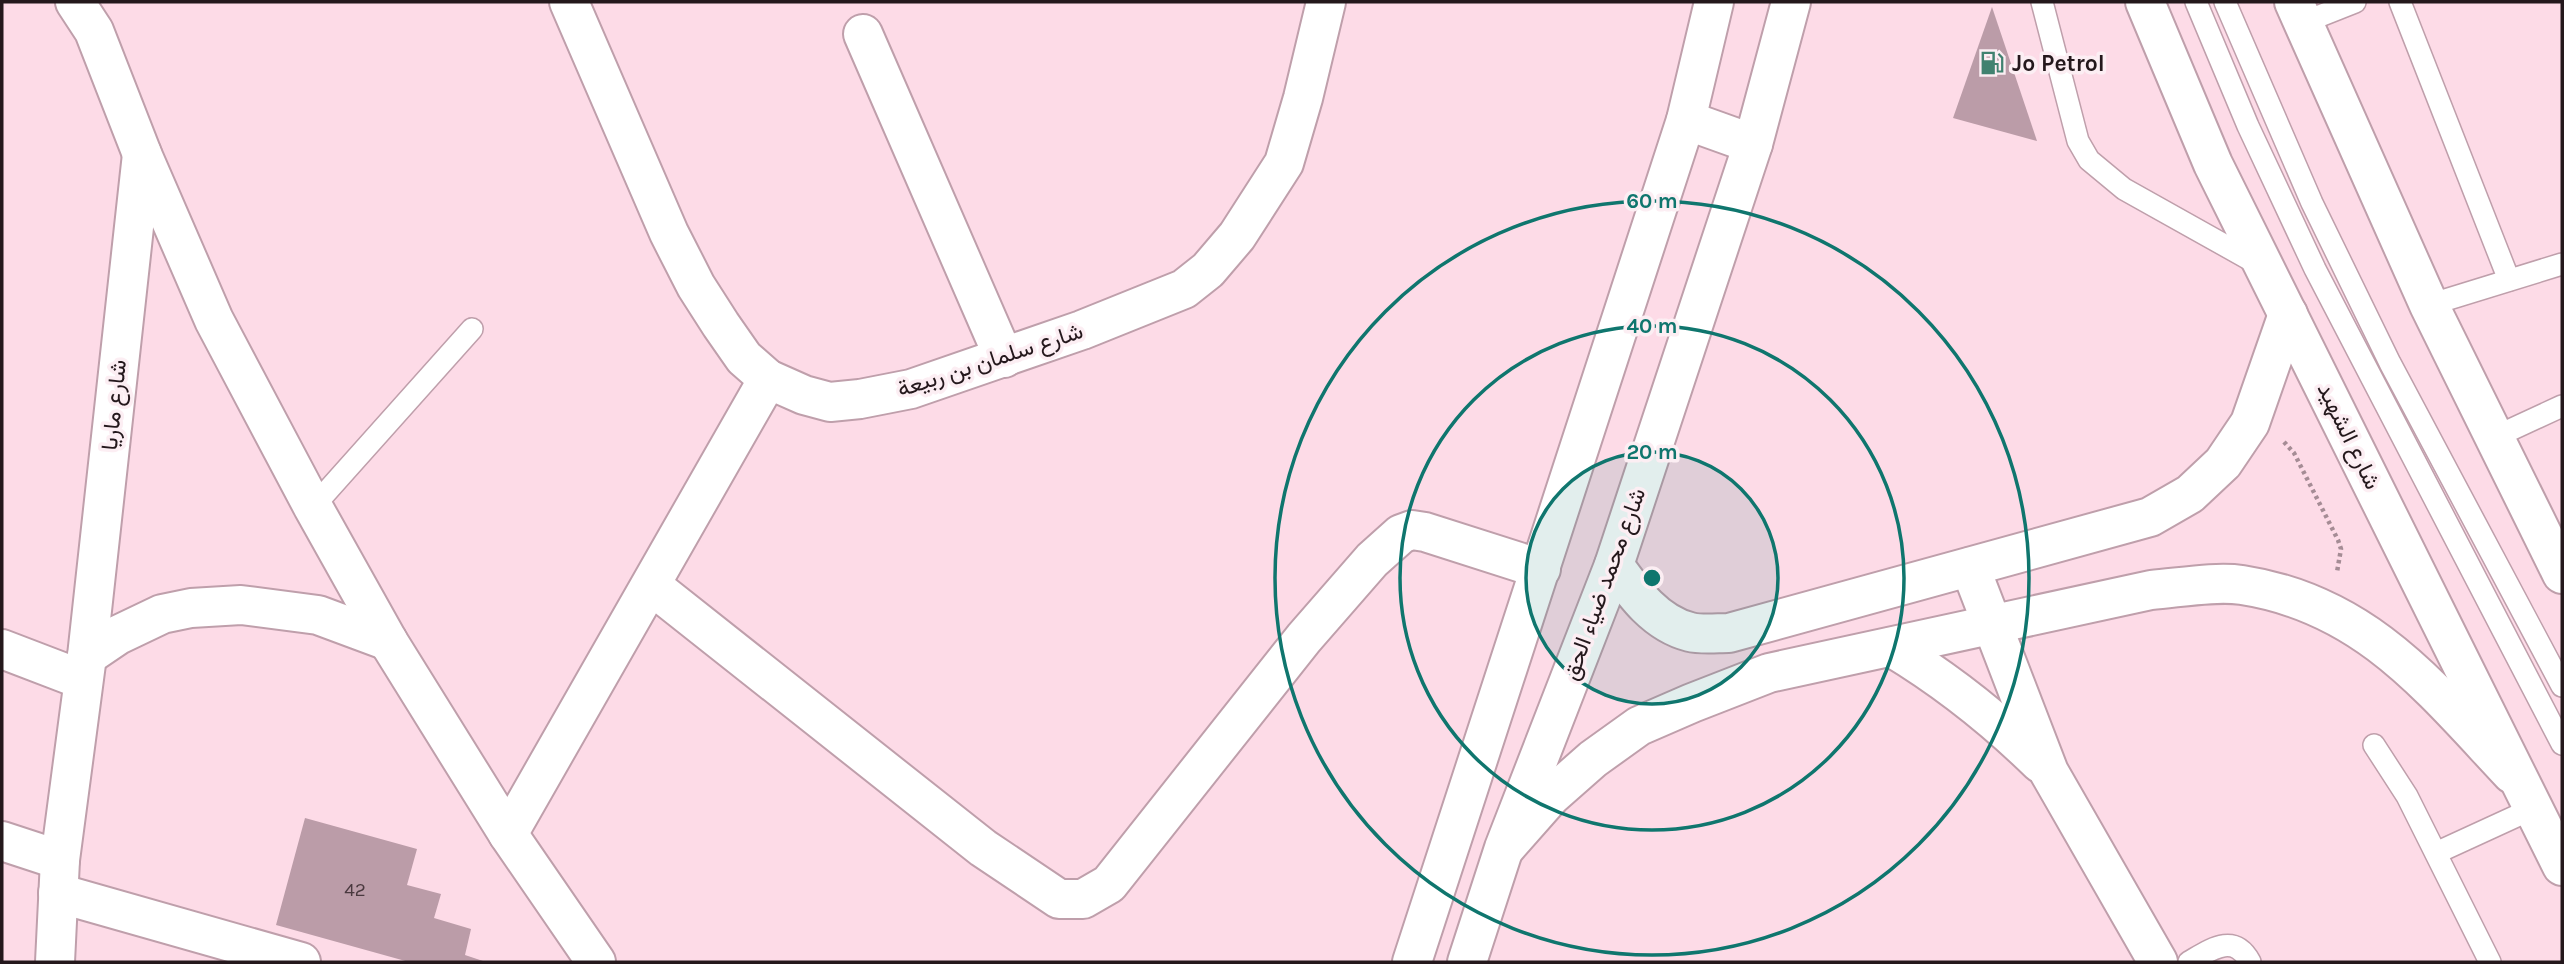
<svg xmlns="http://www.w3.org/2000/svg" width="2564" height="964" viewBox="0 0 2564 964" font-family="Karla,Vazirmatn,sans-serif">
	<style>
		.building { fill: #bb9ca8 }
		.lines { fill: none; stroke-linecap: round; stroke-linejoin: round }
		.service-casing { stroke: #bf9fab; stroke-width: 24 }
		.minor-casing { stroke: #bf9fab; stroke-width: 42 }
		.tertiary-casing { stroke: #bf9fab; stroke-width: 42 }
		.secondary-casing { stroke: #bf9fab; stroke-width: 42 }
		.trunk-casing { stroke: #bf9fab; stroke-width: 42 }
		.path { stroke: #a58c95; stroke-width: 4.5; stroke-dasharray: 3.5 3.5; stroke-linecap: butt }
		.service { stroke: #fff; stroke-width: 21 }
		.minor { stroke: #fff; stroke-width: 38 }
		.tertiary { stroke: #fff; stroke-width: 38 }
		.secondary { stroke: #fff; stroke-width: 38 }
		.trunk { stroke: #fff; stroke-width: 38 }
		.ring { fill: none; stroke: #0f766e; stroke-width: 3.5 }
		.labels { text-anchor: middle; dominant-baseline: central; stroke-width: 7; stroke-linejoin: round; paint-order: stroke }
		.number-label { font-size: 19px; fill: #4a393f }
		.poi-label { font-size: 23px; font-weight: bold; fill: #24181c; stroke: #fceef3; text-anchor: start }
		.street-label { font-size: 23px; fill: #24181c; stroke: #fceef3 }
		.centre { fill: #0f766e; stroke: #fceef3; stroke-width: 3.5 }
		.ring-label { font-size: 21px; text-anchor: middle; font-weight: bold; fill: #0f766e; stroke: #fceef3; stroke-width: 7; stroke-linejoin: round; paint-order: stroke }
	</style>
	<rect width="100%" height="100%" fill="#fddbe7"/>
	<g class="building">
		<polygon points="1992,7 2037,141 1953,118"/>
		<polygon points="305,818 417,849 407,885 441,894 434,918 471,929 465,955 486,962 409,962 276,925"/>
	</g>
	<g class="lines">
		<g class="service-casing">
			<g id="service">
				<polyline points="2042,2 2078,141 2089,160 2124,189 2258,264"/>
				<polyline points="2196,2 2248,126 2315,269 2562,744"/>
				<polyline points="2225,2 2312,203 2390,363 2562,686"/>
				<polyline points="2400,2 2509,280"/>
				<polyline points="2302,23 2355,2"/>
				<polyline points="2429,305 2562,264"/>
				<polyline points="2495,437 2562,406"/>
				<polyline points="313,507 472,329"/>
				<polyline points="2374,745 2407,796 2490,962"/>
				<polyline points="2436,853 2534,808"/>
				<path d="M2189 962C2210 950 2234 932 2250 962"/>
			</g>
		</g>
		<g class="minor-casing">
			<g id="minor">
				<polyline points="569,2 669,233 696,286 721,325 744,358 768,379 804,395 830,402 860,399 911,389 1082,330 1184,289 1208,270 1237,236 1284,163 1303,98 1326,2"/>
				<polyline points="863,34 1004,358"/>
				<polyline points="1970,567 2049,772 2158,962"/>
				<polyline points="652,586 983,848 1059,899 1083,899 1109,884 1304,638 1372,560 1401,534 1412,530 1425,532 1541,569"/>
				<path d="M1891 647C1946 680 1994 718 2040 763"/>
				<polyline points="2,649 83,680"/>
				<polyline points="87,656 118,635 162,614 191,608 241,605 318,615 388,641"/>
				<polyline points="508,834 768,379"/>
				<polyline points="2,841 60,860"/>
				<polyline points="58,893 301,962"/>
				<polyline points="55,962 60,860 87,656 142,154"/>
			</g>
		</g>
		<g class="tertiary-casing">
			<g id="tertiary">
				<polyline points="75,2 94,31 142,154 214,320 313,507 388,641 508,834 596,962"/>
				<path d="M1614 565C1634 593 1655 623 1690 632 1702 635 1717 633 1729 633L2150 517 2190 494 2223 463 2250 423 2288 314"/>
				<path d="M1506 847 1551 796 1593 759 1639 726 1692 703 1769 673 2151 590C2178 588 2215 581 2242 585 2366 604 2431 688 2512 774"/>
			</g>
		</g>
		<g class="secondary-casing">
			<g id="secondary">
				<polyline points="1686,120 1753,144"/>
				<polyline points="1412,962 1686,120 1714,2"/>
				<polyline points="1467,962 1504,848 1614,565 1753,144 1791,2"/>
			</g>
		</g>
		<g class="trunk-casing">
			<g id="trunk">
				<polyline points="2145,2 2213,164 2562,866"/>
				<polyline points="2294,2 2429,305 2562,574"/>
			</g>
		</g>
		<polyline class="path" points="2284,442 2294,453 2338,540 2341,549 2337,572"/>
		<use href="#service" class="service"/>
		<use href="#minor" class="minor"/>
		<use href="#tertiary" class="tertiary"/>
		<use href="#secondary" class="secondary"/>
		<use href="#trunk" class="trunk"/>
	</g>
	<circle cx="1652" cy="578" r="126" fill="#0f766e" fill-opacity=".12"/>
	<g class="ring">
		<circle cx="1652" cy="578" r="126"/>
		<circle cx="1652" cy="578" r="252"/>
		<circle cx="1652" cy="578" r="377"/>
	</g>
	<defs>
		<g id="fuel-bare" transform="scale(1.89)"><path d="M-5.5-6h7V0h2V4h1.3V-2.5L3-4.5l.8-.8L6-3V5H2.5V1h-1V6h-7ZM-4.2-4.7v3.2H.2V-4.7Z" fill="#418270" stroke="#fceef3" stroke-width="2.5" paint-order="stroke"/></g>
	</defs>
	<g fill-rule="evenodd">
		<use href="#fuel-bare" x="1992" y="63"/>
	</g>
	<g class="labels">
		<g class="number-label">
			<text x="355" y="890">42</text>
		</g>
		<g class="poi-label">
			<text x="2012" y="63">Jo Petrol</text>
		</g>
		<g class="street-label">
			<text transform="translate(990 360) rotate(-18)">شارع سلمان بن ربيعة</text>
			<text transform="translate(114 405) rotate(-84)">شارع ماريا</text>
			<text transform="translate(2349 436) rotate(64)">شارع الشهيد</text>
			<text transform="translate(1604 584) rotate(-70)">شارع محمد ضياء الحق</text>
		</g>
	</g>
	<circle cx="1652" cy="578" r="10" class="centre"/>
	<g class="ring-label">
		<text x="1652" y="208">60 m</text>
		<text x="1652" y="333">40 m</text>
		<text x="1652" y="459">20 m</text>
	</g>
	<rect width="2564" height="964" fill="none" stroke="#24181c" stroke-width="7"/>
</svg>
